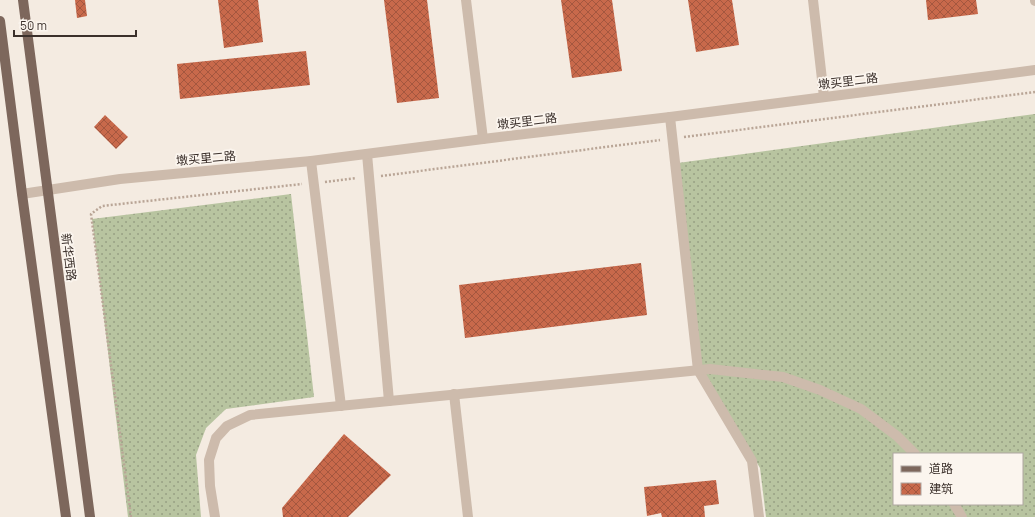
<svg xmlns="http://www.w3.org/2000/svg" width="1035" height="517" viewBox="0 0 1035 517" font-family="Manrope,'Noto Sans SC',sans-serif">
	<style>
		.grass { fill: url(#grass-dots); fill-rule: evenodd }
		.building { fill: url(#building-cross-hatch) }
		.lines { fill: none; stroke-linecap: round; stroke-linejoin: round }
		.path { stroke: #b9a596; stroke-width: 2.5; stroke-dasharray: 2 2; stroke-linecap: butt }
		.minor { stroke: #cdbbac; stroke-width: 10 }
		.major { stroke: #7d675c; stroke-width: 10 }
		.labels { text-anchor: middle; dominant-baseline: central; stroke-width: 3.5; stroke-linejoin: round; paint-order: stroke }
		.street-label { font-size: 12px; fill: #3b302b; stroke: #fbf5ee }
	</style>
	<defs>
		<pattern id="grass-dots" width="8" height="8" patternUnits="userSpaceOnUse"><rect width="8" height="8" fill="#b8c4a0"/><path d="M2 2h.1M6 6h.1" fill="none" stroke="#97a083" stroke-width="1.8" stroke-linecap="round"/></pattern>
		<pattern id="building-cross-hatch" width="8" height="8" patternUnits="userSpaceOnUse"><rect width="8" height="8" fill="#c8694b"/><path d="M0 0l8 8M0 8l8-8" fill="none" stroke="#a4573f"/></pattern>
	</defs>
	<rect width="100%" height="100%" fill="#f4ebe1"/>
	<g class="grass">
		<path d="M1035 114V517H766L760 468 696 360 678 163ZM894 454H1022V504H894Z"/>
		<polygon points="291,194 314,397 226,409 206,428 196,455 201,517 128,517 92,219"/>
	</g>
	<g class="building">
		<polygon points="75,0 85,0 87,16 77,18"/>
		<polygon points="218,0 258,0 263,42 224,48"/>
		<polygon points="384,0 427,0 439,98 397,103"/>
		<polygon points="561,0 612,0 622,71 572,78"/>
		<polygon points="688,0 732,0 739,45 696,52"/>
		<polygon points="926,0 976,0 978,14 928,20"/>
		<polygon points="306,51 310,85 180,99 177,64"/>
		<polygon points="105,115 128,137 116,149 94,127"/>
		<polygon points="641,263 647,315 465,338 459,285"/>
		<polygon points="344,434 391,475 348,517 283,517 282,508"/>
		<polygon points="716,480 719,504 704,506 705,517 662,517 661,513 647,516 644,487"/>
	</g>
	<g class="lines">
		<g class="path">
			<polyline points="684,137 1035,92"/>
			<polyline points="381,176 660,140"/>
			<polyline points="325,182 356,178"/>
			<polyline points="131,517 91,214 102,206 302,184"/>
		</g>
		<g class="minor">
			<polyline points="466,0 483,139"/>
			<polyline points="813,0 824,97"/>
			<polyline points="1035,0 1035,1"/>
			<polyline points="670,117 698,370 752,461 759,517"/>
			<polyline points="367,154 389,401"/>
			<polyline points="311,161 341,406"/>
			<polyline points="22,194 120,179 311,161 483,139 670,117 1035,70"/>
			<polyline points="454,394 468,517"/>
			<polyline points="954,504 962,517"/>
			<polyline points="215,517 210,486 209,460 216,438 227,426 250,415 710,369 783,377 820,390 861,409 897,436 915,454"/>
		</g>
		<g class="major">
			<polyline points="23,0 90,517"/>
			<polyline points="0,21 22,194 66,517"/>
		</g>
	</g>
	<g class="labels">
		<g class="street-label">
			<text transform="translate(848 81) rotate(-7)">墩买里二路</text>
			<text transform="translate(527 121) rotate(-7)">墩买里二路</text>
			<text transform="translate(206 158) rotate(-5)">墩买里二路</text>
			<text transform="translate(69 257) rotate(83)">新华西路</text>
		</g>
	</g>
	<rect x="893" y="453" width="130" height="52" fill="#fbf5ee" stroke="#aea6a0"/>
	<rect x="901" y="466" width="20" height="6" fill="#7d675c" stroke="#aea6a0"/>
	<text x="929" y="473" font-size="12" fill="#3b302b">道路</text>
	<rect x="901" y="483" width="20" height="12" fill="url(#building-cross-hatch)" stroke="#aea6a0"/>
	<text x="929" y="493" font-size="12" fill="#3b302b">建筑</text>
	<path d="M14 30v6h122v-6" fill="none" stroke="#3b302b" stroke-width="2"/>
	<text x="20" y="30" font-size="12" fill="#3b302b" stroke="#fbf5ee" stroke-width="3" paint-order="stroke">50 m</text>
</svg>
